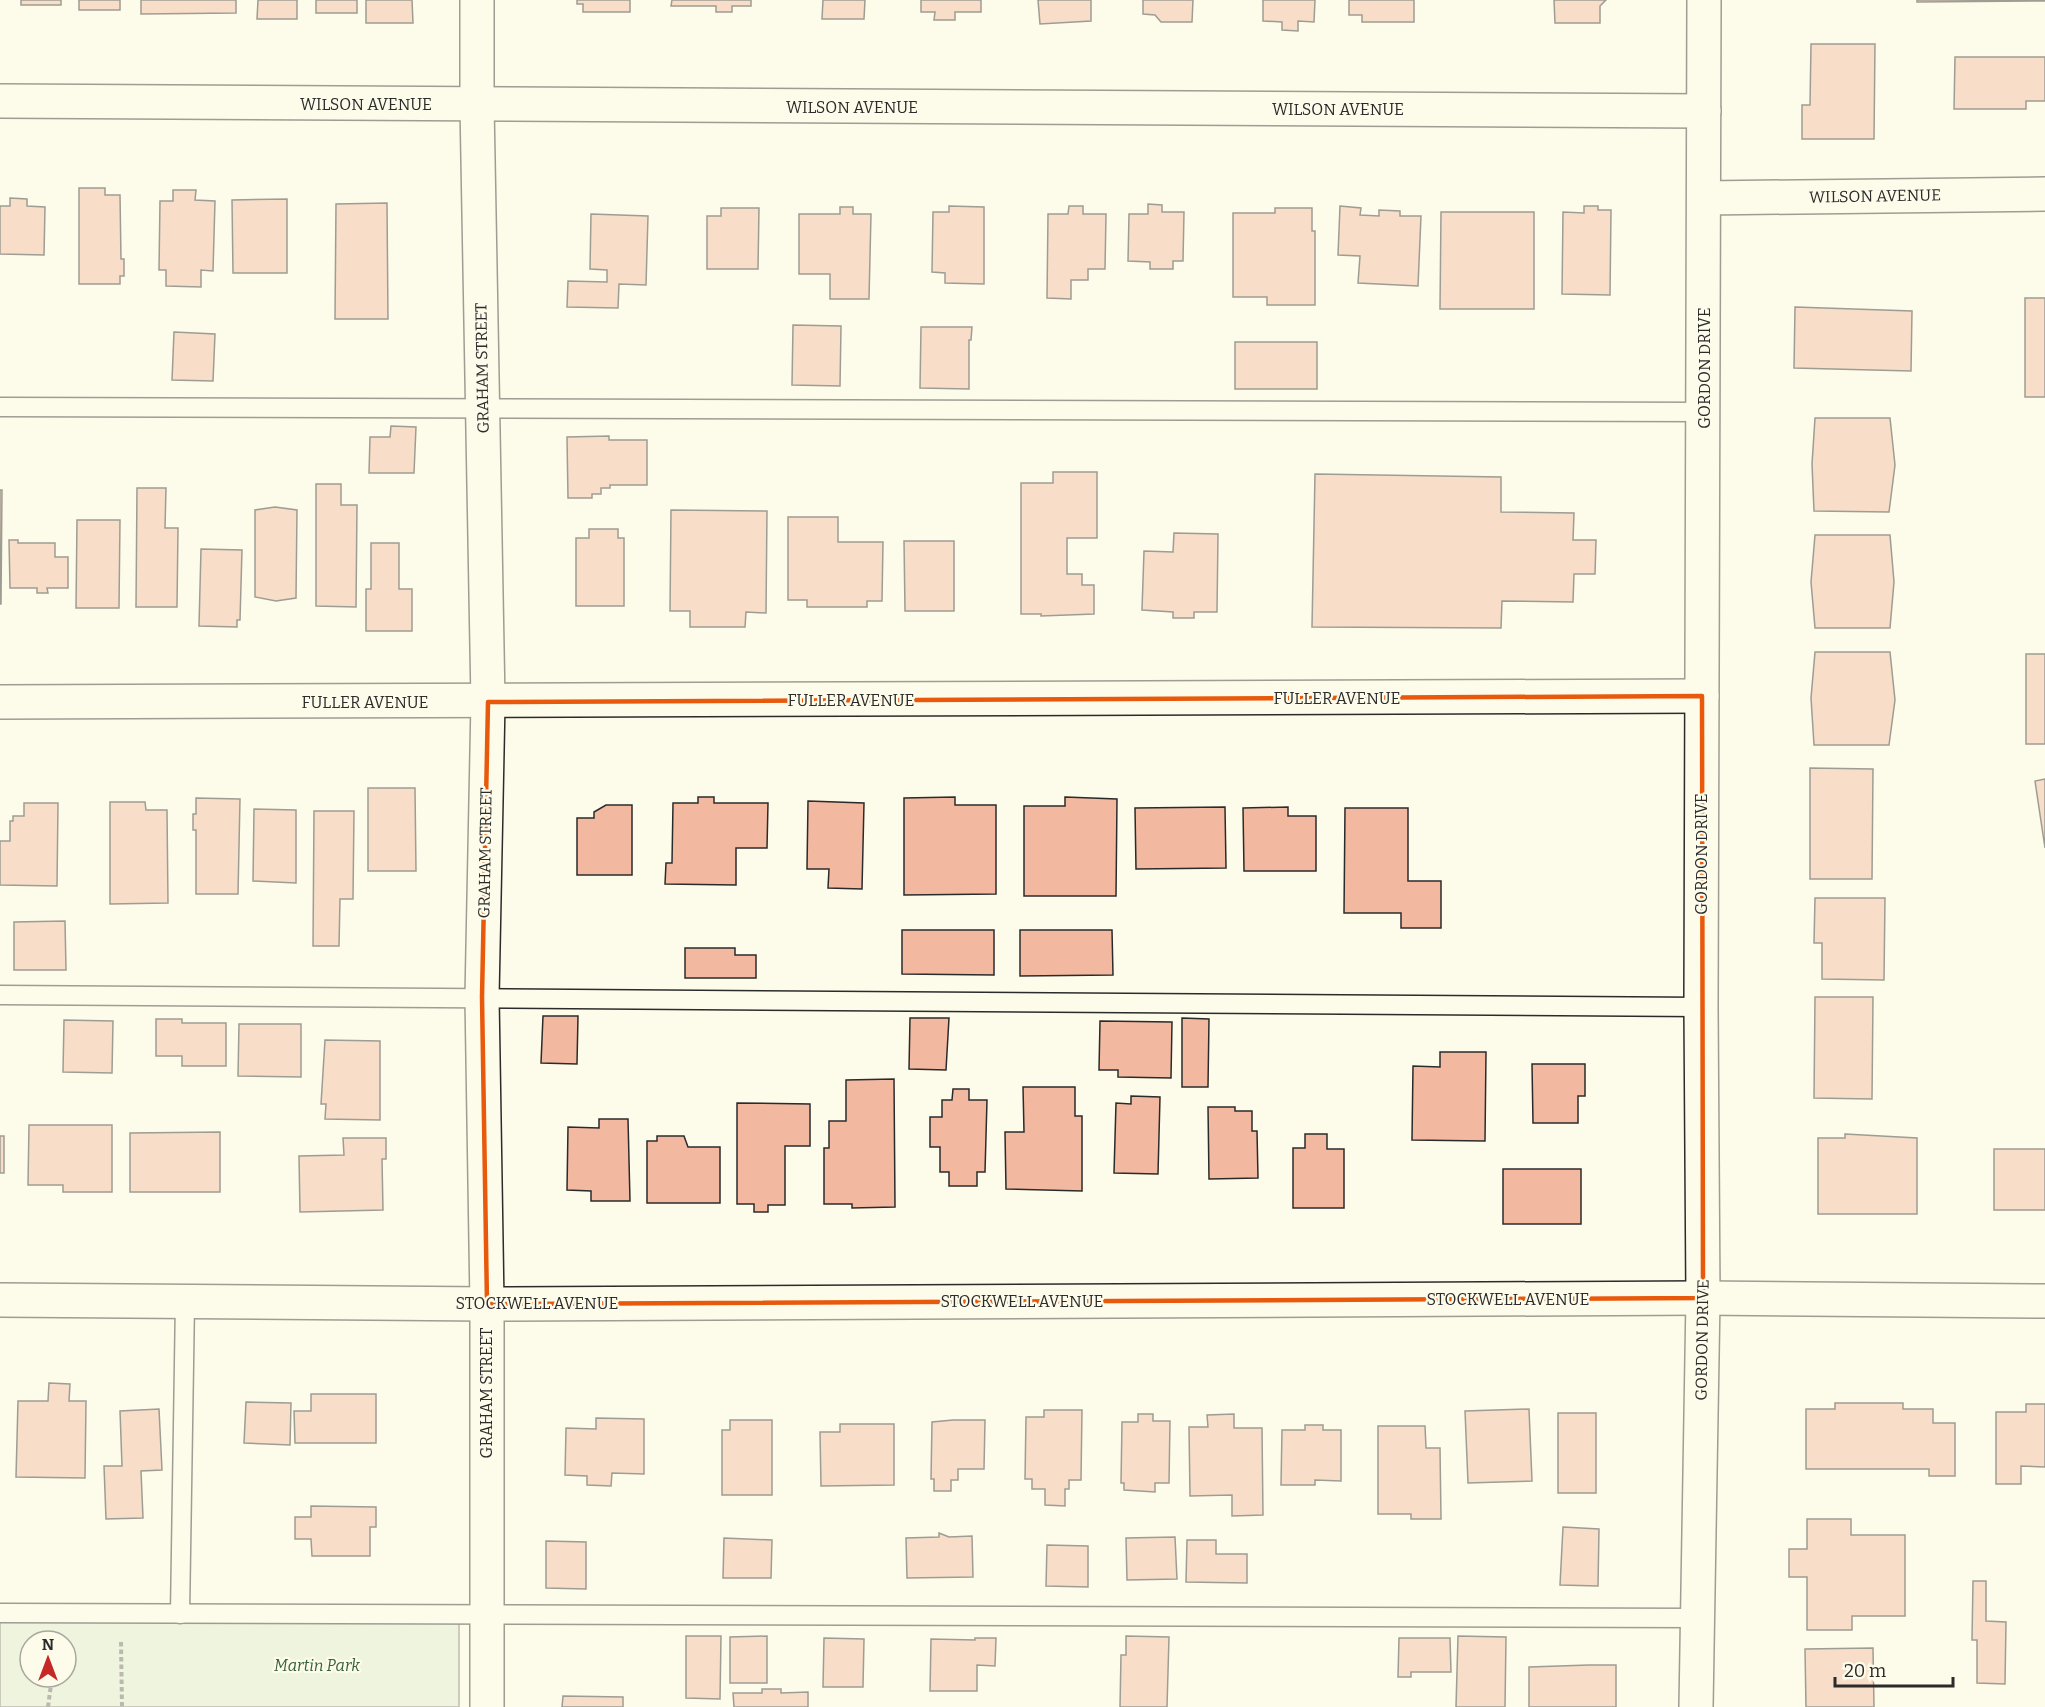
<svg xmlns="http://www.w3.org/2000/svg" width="2045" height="1707" viewBox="0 0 2045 1707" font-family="Bitter,serif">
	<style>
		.green { fill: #deebd1; stroke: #74746e; stroke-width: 1.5; fill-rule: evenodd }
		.building { fill: #f2b8a0; stroke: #2b2b2b; stroke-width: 1.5 }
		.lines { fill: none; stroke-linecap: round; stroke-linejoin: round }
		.lane-casing { stroke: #2b2b2b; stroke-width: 21 }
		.street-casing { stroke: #2b2b2b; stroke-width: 36 }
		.secondary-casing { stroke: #2b2b2b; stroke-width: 36 }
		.path { stroke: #6a6964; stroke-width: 4; stroke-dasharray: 4.5 3; stroke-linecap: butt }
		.lane { stroke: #fdfbea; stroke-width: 18 }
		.street { stroke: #fdfbea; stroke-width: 33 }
		.secondary { stroke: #fdfbea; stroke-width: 33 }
		.marked { fill: none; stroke: #e8590c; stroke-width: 4.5; stroke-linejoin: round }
		.labels { text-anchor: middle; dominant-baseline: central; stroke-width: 4.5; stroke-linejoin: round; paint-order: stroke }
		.street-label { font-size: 16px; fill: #2b2b2b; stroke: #fdfbea }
		.park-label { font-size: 16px; font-style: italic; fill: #34623c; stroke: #fdfbea }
	</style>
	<rect width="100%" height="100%" fill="#fdfbea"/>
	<path class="green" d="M0 1621 459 1623V1707H0ZM30 1641H66V1677H30Z"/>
	<g class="building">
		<rect x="21" y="0" width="40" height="5"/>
		<rect x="79" y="0" width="41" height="10"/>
		<polygon points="141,0 236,0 236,13 141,14"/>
		<polygon points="258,0 297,0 297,19 257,19"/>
		<rect x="316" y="0" width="41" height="13"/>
		<polygon points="366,0 412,0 413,23 366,23"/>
		<polygon points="577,0 630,0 630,12 583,12 583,4 577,4"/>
		<polygon points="672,0 751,0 751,6 732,6 732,12 716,12 716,6 671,6"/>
		<polygon points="823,0 865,0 864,19 822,19"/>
		<polygon points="921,0 981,0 981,12 955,12 955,20 934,20 935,12 921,12"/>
		<polygon points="1038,0 1091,0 1091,21 1040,24"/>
		<polygon points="1143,0 1193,0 1192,22 1161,22 1155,15 1143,14"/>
		<polygon points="1263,0 1315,0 1314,22 1298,21 1298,31 1282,30 1282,22 1263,21"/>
		<polygon points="1349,0 1414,0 1414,22 1362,22 1362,15 1349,15"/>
		<polygon points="1554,0 1606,0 1600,6 1600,23 1555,23"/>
		<polygon points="1917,0 2045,0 2045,1 1917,2"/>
		<polygon points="1811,44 1875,44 1874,139 1802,139 1802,105 1810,105"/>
		<polygon points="1955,57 2045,57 2045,101 2026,101 2026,109 1954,109"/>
		<polygon points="79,188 105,188 105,195 120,195 121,259 124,259 124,276 120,276 120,284 79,284"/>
		<polygon points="173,190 196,190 195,200 215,201 213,271 201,270 201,287 166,286 166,270 159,270 160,201 173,201"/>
		<polygon points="10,198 27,199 27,206 45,207 44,255 0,254 0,206 10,206"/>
		<polygon points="287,199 287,273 233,273 232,200"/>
		<polygon points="387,203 388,319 335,319 336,204"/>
		<polygon points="1148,204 1162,205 1162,212 1184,212 1183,261 1173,261 1173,269 1150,269 1150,262 1128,261 1129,214 1148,214"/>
		<polygon points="949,206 984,207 984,284 945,283 945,273 932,272 933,212 949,212"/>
		<polygon points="1069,206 1083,206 1083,214 1106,214 1105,269 1088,269 1088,280 1071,280 1071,299 1047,298 1048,214 1068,214"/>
		<polygon points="1340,206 1361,208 1360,215 1379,216 1379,210 1400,211 1400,216 1421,216 1418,286 1358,283 1360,256 1338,255"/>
		<polygon points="1584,206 1598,206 1598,210 1611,210 1610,295 1562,294 1563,212 1584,213"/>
		<polygon points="840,207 853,207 853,214 871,214 869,299 830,299 830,274 799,274 799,214 840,214"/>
		<polygon points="721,208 759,208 758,269 707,269 707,216 721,216"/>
		<polygon points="1275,208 1312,208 1312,231 1315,231 1315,305 1267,305 1267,297 1233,297 1233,213 1275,213"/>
		<polygon points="1441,212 1534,212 1534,309 1440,309"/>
		<polygon points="591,214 648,216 646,285 619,284 618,308 567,307 568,281 607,282 607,270 590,269"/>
		<rect x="2025" y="298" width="20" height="99"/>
		<polygon points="1795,307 1912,311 1911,371 1794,368"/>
		<polygon points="793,325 841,326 840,386 792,385"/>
		<polygon points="921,327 972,327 971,340 969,340 969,389 920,388"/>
		<polygon points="174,332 215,334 213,381 172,380"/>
		<rect x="1235" y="342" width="82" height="47"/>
		<polygon points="1815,418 1890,418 1895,465 1889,512 1814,511 1812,464"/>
		<polygon points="391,426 416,427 414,473 369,473 370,437 390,437"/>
		<polygon points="609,436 609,440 647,440 647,485 610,485 610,488 601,488 601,494 592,494 592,498 568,498 567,437"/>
		<polygon points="1053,472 1097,472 1097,538 1067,538 1067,574 1082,574 1082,585 1094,585 1094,614 1041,616 1041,614 1021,614 1021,483 1053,483"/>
		<polygon points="1315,474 1501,477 1501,512 1574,513 1573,540 1596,540 1595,574 1574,574 1573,602 1502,601 1501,628 1312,627"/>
		<polygon points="316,484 341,484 341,505 357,505 356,607 316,606"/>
		<polygon points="137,488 166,488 165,528 178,528 177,607 136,607"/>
		<polygon points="0,490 2,490 1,604 0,604"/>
		<polygon points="275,507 297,510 296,598 276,601 255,597 255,510"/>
		<polygon points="671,510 767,511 766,613 746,612 745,627 690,627 690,611 670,611"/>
		<polygon points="788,517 838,517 838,542 883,542 882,601 867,601 867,607 807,607 807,600 788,600"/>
		<polygon points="77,520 120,520 119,608 76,608"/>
		<polygon points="589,529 618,529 618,538 624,538 624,606 576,606 576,538 589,538"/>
		<polygon points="1174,533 1218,534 1217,612 1194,612 1194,618 1173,618 1173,612 1142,610 1144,551 1173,552"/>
		<polygon points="1815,535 1890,535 1894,582 1890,628 1815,628 1811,582"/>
		<polygon points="9,540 18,540 18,543 55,543 55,557 68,557 68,588 47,588 48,593 37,593 37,588 10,588"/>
		<polygon points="904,541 954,541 954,611 905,611"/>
		<polygon points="371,543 399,543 399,589 412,589 412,631 366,631 366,589 371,589"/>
		<polygon points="201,549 242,550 240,620 237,620 237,627 199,626"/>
		<polygon points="1815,652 1890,652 1895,700 1889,745 1814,745 1811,698"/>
		<rect x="2026" y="654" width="19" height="90"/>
		<polygon points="1810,768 1873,769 1872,879 1810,879"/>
		<polygon points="2045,779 2045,848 2035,781"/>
		<polygon points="368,788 415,788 416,871 368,871"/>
		<polygon points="698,797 714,797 714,803 768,803 767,848 736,848 736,885 665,884 666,863 672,863 673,803 698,803"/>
		<polygon points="955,797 955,805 996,805 996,894 904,895 904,798"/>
		<polygon points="1065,797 1117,799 1116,896 1024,896 1024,806 1065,806"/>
		<polygon points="196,798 240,799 238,894 196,894 196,830 193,830 193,814 196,814"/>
		<polygon points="808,801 864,803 862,889 828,888 829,869 807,869"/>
		<polygon points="110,802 145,802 146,810 167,810 168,903 110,904"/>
		<polygon points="24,803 58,803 57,886 0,885 0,841 10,841 10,821 13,821 13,816 24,816"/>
		<polygon points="606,805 632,805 632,875 577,875 577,818 594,818 594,812"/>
		<polygon points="1225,807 1226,868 1136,869 1135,808"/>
		<polygon points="1288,807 1288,816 1316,816 1316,871 1244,871 1243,808"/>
		<polygon points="1345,808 1408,808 1408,881 1441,881 1441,928 1401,928 1401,913 1344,913"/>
		<polygon points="254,809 296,810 296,883 253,881"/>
		<polygon points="314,811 354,811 353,899 340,899 339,946 313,946"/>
		<polygon points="1815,898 1885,898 1884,980 1822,979 1822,943 1814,943"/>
		<polygon points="65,921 66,970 14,970 14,922"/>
		<polygon points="902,930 994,930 994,975 902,974"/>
		<polygon points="1020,930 1112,930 1113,975 1020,976"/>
		<polygon points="685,948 735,948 735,955 756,955 756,978 685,978"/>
		<polygon points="1815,997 1873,997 1872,1099 1814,1098"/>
		<polygon points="543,1016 578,1016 577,1064 541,1063"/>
		<polygon points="910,1018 949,1018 946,1070 909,1069"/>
		<polygon points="1182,1018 1209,1019 1208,1087 1182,1087"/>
		<polygon points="156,1019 182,1019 182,1023 226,1023 226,1066 182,1066 182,1056 156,1056"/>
		<polygon points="64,1020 113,1021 112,1073 63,1072"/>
		<polygon points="1100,1021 1172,1022 1171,1078 1118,1077 1118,1070 1099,1070"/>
		<polygon points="239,1024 301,1024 301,1077 238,1076"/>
		<polygon points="325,1040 380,1041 380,1120 325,1119 326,1104 321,1104"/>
		<polygon points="1440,1052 1486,1052 1485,1141 1412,1140 1413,1066 1440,1067"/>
		<polygon points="1532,1064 1585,1064 1585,1096 1578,1096 1578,1123 1533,1123"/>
		<polygon points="894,1079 895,1207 852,1208 852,1204 824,1204 824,1148 829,1148 829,1121 846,1121 846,1080"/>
		<polygon points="1023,1087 1075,1087 1075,1116 1082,1116 1082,1191 1006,1189 1005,1132 1024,1132"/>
		<polygon points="953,1089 969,1089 969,1100 987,1100 985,1172 977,1172 977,1186 949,1186 949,1172 940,1172 940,1147 930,1147 930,1117 942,1117 942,1100 952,1100"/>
		<polygon points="1131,1096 1160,1097 1158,1174 1114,1173 1116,1103 1131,1104"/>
		<polygon points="737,1103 810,1104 810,1146 785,1146 785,1205 768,1205 768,1212 754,1212 754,1204 737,1204"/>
		<polygon points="1208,1107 1235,1107 1235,1111 1252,1111 1252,1131 1257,1131 1258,1178 1209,1179"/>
		<polygon points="599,1119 628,1119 630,1201 591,1201 591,1191 567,1190 568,1127 599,1128"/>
		<polygon points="29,1125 112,1125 112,1192 63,1192 63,1185 28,1185"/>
		<polygon points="220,1132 220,1192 130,1192 130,1133"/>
		<polygon points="1305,1134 1327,1134 1327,1149 1344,1149 1344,1208 1293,1208 1293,1148 1305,1148"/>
		<polygon points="1845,1134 1917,1138 1917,1214 1818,1214 1818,1138 1845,1138"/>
		<rect x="0" y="1136" width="4" height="37"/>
		<polygon points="657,1136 684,1136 688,1147 720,1147 720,1203 647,1203 647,1141 657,1141"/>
		<polygon points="343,1138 386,1138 386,1159 382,1159 383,1210 300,1212 299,1156 344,1155"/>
		<rect x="1994" y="1149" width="51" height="61"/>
		<rect x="1503" y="1169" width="78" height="55"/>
		<polygon points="49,1383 70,1384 69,1401 86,1401 85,1478 16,1477 18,1401 48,1401"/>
		<polygon points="311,1394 376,1394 376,1443 295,1443 294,1411 311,1411"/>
		<polygon points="246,1402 291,1403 290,1445 244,1443"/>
		<polygon points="1835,1403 1903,1403 1903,1409 1933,1409 1933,1423 1955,1423 1955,1476 1929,1476 1929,1469 1806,1469 1806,1409 1835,1409"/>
		<polygon points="2026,1404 2045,1404 2045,1467 2021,1466 2021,1484 1996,1484 1996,1412 2026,1412"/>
		<polygon points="159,1409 162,1470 141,1471 143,1518 106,1519 104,1466 122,1466 120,1411"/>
		<polygon points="1529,1409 1532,1481 1468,1483 1465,1411"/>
		<polygon points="1044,1410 1082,1410 1081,1480 1069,1480 1069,1489 1065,1489 1065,1506 1045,1505 1045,1489 1032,1489 1032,1479 1025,1479 1026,1417 1044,1417"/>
		<rect x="1558" y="1413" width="38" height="80"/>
		<polygon points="1138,1414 1153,1414 1153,1421 1170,1421 1169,1483 1155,1483 1155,1492 1124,1490 1124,1483 1121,1483 1122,1422 1138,1422"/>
		<polygon points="1234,1414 1234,1428 1262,1428 1263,1515 1232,1516 1232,1495 1190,1496 1189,1427 1208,1427 1207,1415"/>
		<polygon points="596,1418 644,1419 644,1474 612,1473 611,1486 587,1485 587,1476 565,1475 566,1428 596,1429"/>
		<polygon points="730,1420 772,1420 772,1495 722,1495 722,1430 730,1430"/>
		<polygon points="953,1420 985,1420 984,1469 958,1469 958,1480 951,1480 951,1491 934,1491 934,1479 931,1479 932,1422"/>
		<polygon points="840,1424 894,1424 894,1485 821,1486 820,1432 840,1432"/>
		<polygon points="1305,1425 1323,1425 1323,1430 1341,1430 1341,1481 1315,1480 1315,1485 1281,1485 1282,1430 1305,1430"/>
		<polygon points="1378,1426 1425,1426 1426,1448 1440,1448 1441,1519 1411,1519 1411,1514 1378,1514"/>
		<polygon points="311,1506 376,1507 376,1527 370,1527 370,1556 312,1556 311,1539 295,1539 295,1517 311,1517"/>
		<polygon points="1807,1519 1851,1519 1851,1535 1905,1535 1905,1616 1852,1616 1852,1630 1807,1630 1807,1577 1789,1577 1789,1549 1807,1549"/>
		<polygon points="1563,1527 1599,1529 1598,1586 1560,1585"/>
		<polygon points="939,1533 949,1537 972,1536 973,1577 907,1578 906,1538 939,1537"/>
		<polygon points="1175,1537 1177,1579 1127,1580 1126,1538"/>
		<polygon points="724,1538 772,1540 771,1578 723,1578"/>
		<polygon points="1187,1540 1216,1540 1216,1554 1247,1554 1247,1583 1186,1582"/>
		<polygon points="546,1541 586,1542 586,1589 546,1588"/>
		<polygon points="1047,1545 1088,1546 1088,1587 1046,1586"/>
		<polygon points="1973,1581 1986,1581 1986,1621 2006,1622 2005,1684 1977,1683 1977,1640 1972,1640"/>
		<polygon points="686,1636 721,1636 720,1699 686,1698"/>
		<polygon points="767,1636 767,1683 730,1683 730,1637"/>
		<polygon points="1126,1636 1169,1637 1167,1707 1120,1707 1121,1655 1126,1655"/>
		<polygon points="1458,1636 1506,1637 1505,1707 1456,1707"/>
		<polygon points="824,1638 864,1639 863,1687 823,1687"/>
		<polygon points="975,1638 996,1638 995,1666 977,1665 977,1691 930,1691 931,1639 975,1640"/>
		<polygon points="1399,1638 1450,1638 1451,1672 1411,1672 1411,1677 1398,1677"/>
		<polygon points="1873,1648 1874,1707 1806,1707 1805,1649"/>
		<polygon points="1589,1665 1616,1665 1616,1707 1529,1707 1529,1667"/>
		<polygon points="762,1689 781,1689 781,1693 808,1692 808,1707 734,1707 733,1693 762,1693"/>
		<polygon points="563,1696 623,1697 623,1707 562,1707"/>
	</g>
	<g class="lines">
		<g class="lane-casing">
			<g id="lane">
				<polyline points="0,407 1705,412"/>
				<polyline points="0,995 1701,1007"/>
				<polyline points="0,1613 1697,1618"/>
				<polyline points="180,1614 185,1301"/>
			</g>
		</g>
		<g class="street-casing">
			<g id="street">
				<polyline points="477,0 477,105 488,702 482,997 487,1304 487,1707"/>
				<polyline points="0,101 1704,111"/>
				<polyline points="1704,198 2045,194"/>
				<polyline points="0,702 1702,696"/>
				<polyline points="0,1300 487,1304 1703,1298 2045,1301"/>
			</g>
		</g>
		<g class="secondary-casing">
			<polyline id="secondary" points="1696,1707 1703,1298 1701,1007 1704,0"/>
		</g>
		<g class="path">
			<polyline points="121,1642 122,1707"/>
			<polyline points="48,1707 52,1677"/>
		</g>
		<use href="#lane" class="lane"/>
		<use href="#street" class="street"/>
		<use href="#secondary" class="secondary"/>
	</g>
	<path d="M0 0H2045V1707H0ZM1702 696 1703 1298 487 1304 482 997 488 702Z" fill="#fdfbea" fill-opacity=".55" fill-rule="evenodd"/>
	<path class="marked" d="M1702 696 1703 1298 487 1304 482 997 488 702Z"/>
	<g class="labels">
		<g class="street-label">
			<text x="366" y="104">WILSON AVENUE</text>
			<text x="852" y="107">WILSON AVENUE</text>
			<text x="1338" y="109">WILSON AVENUE</text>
			<text transform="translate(1875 196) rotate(-1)">WILSON AVENUE</text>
			<text transform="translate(482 368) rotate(-91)">GRAHAM STREET</text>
			<text transform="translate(1704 368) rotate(-90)">GORDON DRIVE</text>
			<text x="1337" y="698">FULLER AVENUE</text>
			<text x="851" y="700">FULLER AVENUE</text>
			<text x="365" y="702">FULLER AVENUE</text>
			<text transform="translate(485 853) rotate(-89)">GRAHAM STREET</text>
			<text transform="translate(1701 854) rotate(-90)">GORDON DRIVE</text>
			<text x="1508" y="1299">STOCKWELL AVENUE</text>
			<text x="1022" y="1301">STOCKWELL AVENUE</text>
			<text x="537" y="1303">STOCKWELL AVENUE</text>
			<text transform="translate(1702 1340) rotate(-89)">GORDON DRIVE</text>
			<text transform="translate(486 1393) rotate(-90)">GRAHAM STREET</text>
		</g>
		<g class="park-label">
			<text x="317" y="1665">Martin Park</text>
		</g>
	</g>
	<g transform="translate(48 1659)"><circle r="28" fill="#fdfbea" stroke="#a9a89e" stroke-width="1.5"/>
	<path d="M0-4.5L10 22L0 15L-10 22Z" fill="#c62828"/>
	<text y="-9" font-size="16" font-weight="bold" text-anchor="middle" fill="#2b2b2b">N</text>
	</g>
	<path d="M1835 1677v9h118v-9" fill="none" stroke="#2b2b2b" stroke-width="3"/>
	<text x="1844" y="1677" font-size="18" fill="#2b2b2b" stroke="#fdfbea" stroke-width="4.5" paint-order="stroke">20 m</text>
</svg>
